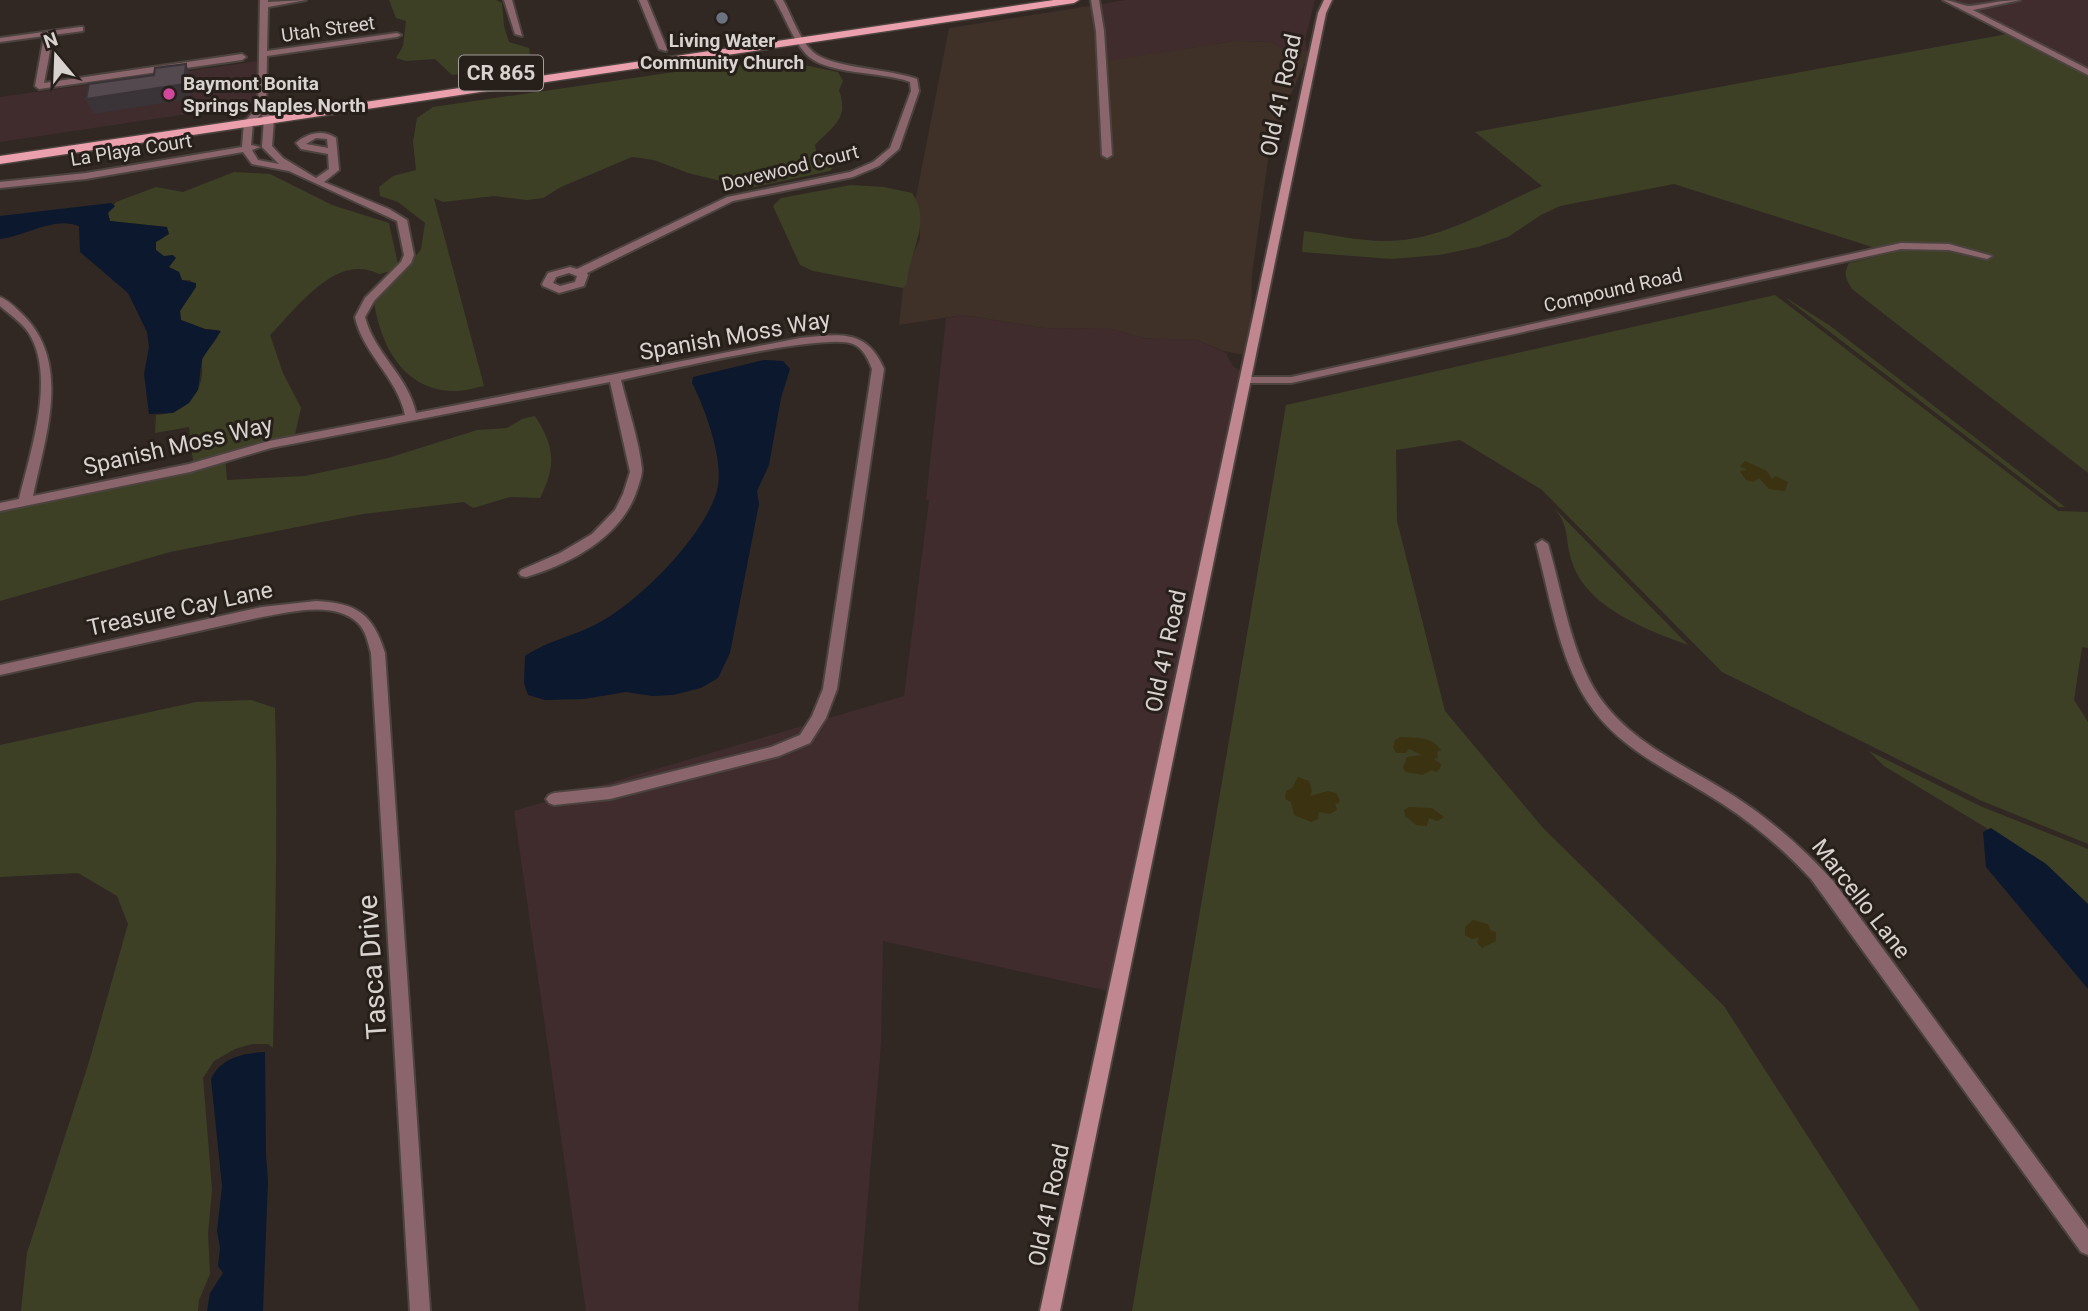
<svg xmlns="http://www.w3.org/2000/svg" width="2088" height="1311" viewBox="0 0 2088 1311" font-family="Roboto,sans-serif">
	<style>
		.commercial { fill: #402c2d }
		.built { fill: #3f3028 }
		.green { fill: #3d4025 }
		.sand { fill: #3a3211 }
		.water { fill: #0c182d }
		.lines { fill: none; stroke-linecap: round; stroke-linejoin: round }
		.street-casing { stroke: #4c433f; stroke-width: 4 }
		.secondary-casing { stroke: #4c433f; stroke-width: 4 }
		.primary-casing { stroke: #4c433f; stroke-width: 3 }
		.street { fill: #8a666c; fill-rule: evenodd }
		.secondary { fill: #c18791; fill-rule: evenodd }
		.primary { fill: #eba0ad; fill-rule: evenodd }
		.shaded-wall { fill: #3a3337 }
		.building { fill: #53494f; stroke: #3a3337; stroke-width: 2 }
		.worship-dot { fill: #6b7280; stroke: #271f1a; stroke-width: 2.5 }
		.hotel-dot { fill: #d1479c; stroke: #271f1a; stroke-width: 2.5 }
		.labels { text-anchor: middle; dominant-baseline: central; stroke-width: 6; stroke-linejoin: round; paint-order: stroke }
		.far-street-label { font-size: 19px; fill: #d9d3d0; stroke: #271f1a }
		.far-poi-label { font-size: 19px; font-weight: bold; fill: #d9d3d0; stroke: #271f1a }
		.shield { fill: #271f1a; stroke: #a49d99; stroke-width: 2 }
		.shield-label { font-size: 21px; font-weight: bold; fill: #d9d3d0 }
		.street-label { font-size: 23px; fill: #d9d3d0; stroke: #271f1a }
		.near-street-label { font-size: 28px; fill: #d9d3d0; stroke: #271f1a }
	</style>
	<rect width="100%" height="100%" fill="#312823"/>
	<g class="commercial">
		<polygon points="1125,0 1315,0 1305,39 1307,51 1285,50 1271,42 1234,41 1108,62 1102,4"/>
		<polygon points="1947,0 2088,0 2088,67 2018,33 2012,34"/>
		<polygon points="267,60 267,102 0,142 0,97"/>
		<polygon points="963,315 1044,328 1112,329 1143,338 1197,340 1226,353 1232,365 1242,373 1108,991 883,941 881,1044 858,1311 586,1311 514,811 904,696 929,500 926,499 946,318"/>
	</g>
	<polygon class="built" points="1102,4 1109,61 1234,41 1271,42 1285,50 1307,51 1307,58 1288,101 1276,139 1270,146 1252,275 1251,325 1245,355 1223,351 1197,340 1143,338 1112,329 1044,328 963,315 899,325 903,288 907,283 907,268 920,239 920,220 915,202 949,28"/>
	<g class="green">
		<path d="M389 0H496L502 3 504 26 509 42 529 48 530 54C512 75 477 72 452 75L435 59 406 61 396 58 403 46 406 21 396 18Z"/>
		<path d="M2018 32 2088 67V473L1852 289C1846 279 1843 274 1849 263L1891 253 1674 184 1560 206 1541 215 1508 237 1478 247 1439 255 1391 259 1302 252 1304 231C1330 234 1358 241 1385 241 1441 242 1492 208 1542 186L1475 132Z"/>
		<path d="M789 62 838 72 843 81 839 90C849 119 834 125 815 145L817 156 833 167 830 171 750 188 688 173 654 160 632 157 561 187 543 198 527 200 494 196 443 202 434 198 484 386C474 388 462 392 452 391 403 389 381 346 374 302L404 272 421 249 425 223 398 202 380 196 379 187 393 176 416 170 413 142 417 118 433 107 709 67Z"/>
		<path d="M234 172 270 174 332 205 389 223 399 269 379 274C336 252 298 307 270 335L283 373 301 408 294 439 225 457 227 480 305 476 388 458 477 430 507 428 522 419 535 416C554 446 557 464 540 498L510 497 473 508 464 502 363 514 170 552 0 601V510L194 469 189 427 155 433 156 415C180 414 199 399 202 375 203 369 201 363 203 358 207 347 219 342 219 330L205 329 181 320 180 311 196 286 190 280H182L179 272 168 267 171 263 156 250V242L163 238 167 227 110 221 108 213 116 202 156 187 183 192Z"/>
		<path d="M851 185 884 187 912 193C933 222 908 253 907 284L903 288 813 271 800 265 773 206 781 198Z"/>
		<polygon points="1775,295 2058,511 2088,512 2088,648 2082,647 2074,700 2088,722 2088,844 1982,801 1722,672 1542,490 1460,440 1396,450 1397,521 1445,711 1543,828 1724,1006 1920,1311 1132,1311 1286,405"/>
		<polygon points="1783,296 1829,325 2065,507 2059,507"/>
		<path d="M1552 506 1688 645C1647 630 1586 607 1572 562 1564 538 1571 526 1552 506Z"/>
		<path d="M251 700 275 708C278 821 275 934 273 1048L268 1044H252L235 1049 214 1061 203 1078 212 1189 208 1234 210 1274 199 1300 198 1311H21L27 1253 89 1062 128 924 117 896 78 873 0 877V745L196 702Z"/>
		<polygon points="1869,751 1980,806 2088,849 2088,904 2046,864 1884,766"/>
	</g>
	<g class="sand">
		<polygon points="1745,461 1767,471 1772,479 1776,476 1788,482 1785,491 1769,489 1759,478 1753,482 1746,480 1740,471 1747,470 1740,466"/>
		<path d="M1400 737C1415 738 1432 736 1441 750L1437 752 1438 758 1434 759 1441 764 1440 769 1436 772 1432 770 1422 775 1406 772 1403 768 1407 757 1422 755 1409 749 1406 753H1396L1393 747 1395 740Z"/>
		<polygon points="1298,777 1309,781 1312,791 1310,796 1328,791 1336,793 1340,800 1338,804 1335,803 1337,810 1330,814 1319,812 1318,819 1311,822 1294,815 1291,802 1285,799 1286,791 1292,788"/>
		<polygon points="1409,807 1432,808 1444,817 1437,821 1429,818 1427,826 1416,825 1405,816 1404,810"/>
		<polygon points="1473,920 1488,924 1490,930 1496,932 1496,941 1482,948 1477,942 1479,938 1472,939 1465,935 1465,927"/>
	</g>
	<g class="water">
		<path d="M111 203 115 206 108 213 110 221 167 227 169 234 156 242V250L164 256 173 255 176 258 169 267 179 272 182 280 196 283V287L180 311 181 320 205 329 221 331 202 359 198 390 189 403 173 413 149 414 144 374 149 347 147 332 128 293 80 252 79 226C54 216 26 236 0 239V216Z"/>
		<path d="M764 360 783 361 790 369 781 398 769 465 757 491 759 504 730 653 718 678 701 688 673 695 652 696 626 692 584 699 545 700 528 695 524 683 525 656C550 639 581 635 607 618 645 595 709 531 718 486 723 458 705 408 692 383L693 377Z"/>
		<polygon points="1991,828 2046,864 2088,904 2088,989 1986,867 1983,832"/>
		<path d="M265 1052 266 1155 268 1181 263 1311H207L210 1293 223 1273 218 1266 220 1248 217 1231 222 1186 211 1079C221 1057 244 1053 265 1052Z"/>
	</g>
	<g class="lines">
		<g class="street-casing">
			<g id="street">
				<path d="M260 0H268V2L306 0 268 7 267 51 397 33 401 35 397 37 267 56 266 108 274 119 272 146 283 158 316 178 329 169 328 154 301 149 296 143C307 133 323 129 336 138L339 170 324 182 389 209 407 220 414 255 411 263 374 301 365 317C374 353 408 376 416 413L800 338C838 334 867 328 884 369L837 689 826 718 810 743 779 756 610 799 554 805 549 803 546 799 549 795 554 793 610 787 771 747 800 735 812 716 823 689 872 369C868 359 864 349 853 344 826 332 660 372 621 380 628 409 639 440 642 469 642 476 639 484 637 490 622 537 570 564 526 577L521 576 519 573 521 570 560 553 592 534 615 510 623 494 630 472 610 382 271 448 190 472 0 511V503L19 499C30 453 57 375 28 332 21 322 9 314 0 306V297C8 300 15 307 21 313 73 361 45 437 33 496L189 464 269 441 405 415C397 377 363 354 355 317L365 298 401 262 404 255 397 221 289 171 252 164 243 152 86 179 0 188V182L86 173 242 147 244 122 258 107ZM261 114 264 119 262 147 279 164 258 160 252 150 260 147 251 145 253 123ZM316 138 327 139 328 148 306 144Z"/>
				<polygon points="504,0 512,0 522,36 515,34"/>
				<polygon points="639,0 647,0 667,49 666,51 659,49"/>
				<path d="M775 0H783C792 16 799 39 813 52 830 68 891 69 917 79L919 91 899 149 879 166 853 177 733 201 587 273 588 275 584 286 559 293 543 286 542 284 548 273 570 267 577 269 727 197 850 172 873 162 890 148 911 91 910 82C882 71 823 75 805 53 792 38 785 17 775 0ZM569 273 577 276 575 282 560 286 553 283 556 277Z"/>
				<polygon points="1091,0 1099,0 1104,31 1112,155 1107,158 1102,155 1096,31"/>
				<path d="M1943 0C1953 0 1961 6 1970 6 1987 4 2003 0 2020 0L1973 10 2088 69V75Z"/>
				<polygon points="80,27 83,27 83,31 53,35 44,83 242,54 246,57 242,60 39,89 35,86 44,36 0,42 0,38"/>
				<polygon points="1901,243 1949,244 1992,256 1987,259 1949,250 1901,249 1291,383 1247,383 1241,380 1247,377 1291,377"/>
				<path d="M1542 540 1548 544C1562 591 1571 654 1598 695 1631 744 1686 765 1734 796 1771 820 1804 849 1834 882L2088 1229V1255L2081 1252 1811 879C1784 850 1755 825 1721 803 1674 772 1619 751 1587 701 1558 655 1550 596 1536 544Z"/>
				<path d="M316 601C357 603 373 614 385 653L430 1311H410L371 653C368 643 366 631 358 623 334 600 290 612 262 617L0 675V665L262 607Z"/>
			</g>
		</g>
		<g class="secondary-casing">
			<polygon id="secondary" points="1324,0 1332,0 1326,13 1060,1311 1040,1311 1318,13"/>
		</g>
		<g class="primary-casing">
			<polygon id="primary" points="1054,0 1079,0 1074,3 0,164 0,156"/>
		</g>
		<use href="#street" class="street"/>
		<use href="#secondary" class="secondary"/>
		<use href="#primary" class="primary"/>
	</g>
	<polygon class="shaded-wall" points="186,64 192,79 190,99 93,114 86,99"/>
	<polygon class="building" points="186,64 184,84 86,99 89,84 154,75 155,68"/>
	<circle class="worship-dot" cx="722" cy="18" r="7"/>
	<circle class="hotel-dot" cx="169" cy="94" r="7"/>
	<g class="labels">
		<g class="far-street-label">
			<text transform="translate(328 29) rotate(-8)">Utah Street</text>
			<text transform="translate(131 150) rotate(-9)">La Playa Court</text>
			<text transform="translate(790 168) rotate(-14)">Dovewood Court</text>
			<text transform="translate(1613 290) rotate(-13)">Compound Road</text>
		</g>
		<g class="far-poi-label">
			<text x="722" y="40">Living Water<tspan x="722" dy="22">Community Church</tspan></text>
			<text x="183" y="83" text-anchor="start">Baymont Bonita<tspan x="183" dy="22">Springs Naples North</tspan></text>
		</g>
		<rect class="shield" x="459" y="55.5" width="84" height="35" rx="5"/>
		<g class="shield-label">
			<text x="501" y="73">CR 865</text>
		</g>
		<g class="street-label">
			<text transform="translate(1281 95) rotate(-78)">Old 41 Road</text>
			<text transform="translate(735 336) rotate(-10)">Spanish Moss Way</text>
			<text transform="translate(178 446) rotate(-13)">Spanish Moss Way</text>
			<text transform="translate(180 609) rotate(-12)">Treasure Cay Lane</text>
			<text transform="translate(1166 651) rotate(-78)">Old 41 Road</text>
			<text transform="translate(1861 899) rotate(52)">Marcello Lane</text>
			<text transform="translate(1049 1205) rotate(-78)">Old 41 Road</text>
		</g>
		<g class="near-street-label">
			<text transform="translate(372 967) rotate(-94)">Tasca Drive</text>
		</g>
	</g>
	<g transform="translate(56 56) rotate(341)" stroke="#271f1a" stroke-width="5" paint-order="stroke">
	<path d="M0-5L12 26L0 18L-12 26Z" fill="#d9d3d0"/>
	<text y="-10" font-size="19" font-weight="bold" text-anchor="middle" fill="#d9d3d0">N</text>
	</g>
</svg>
